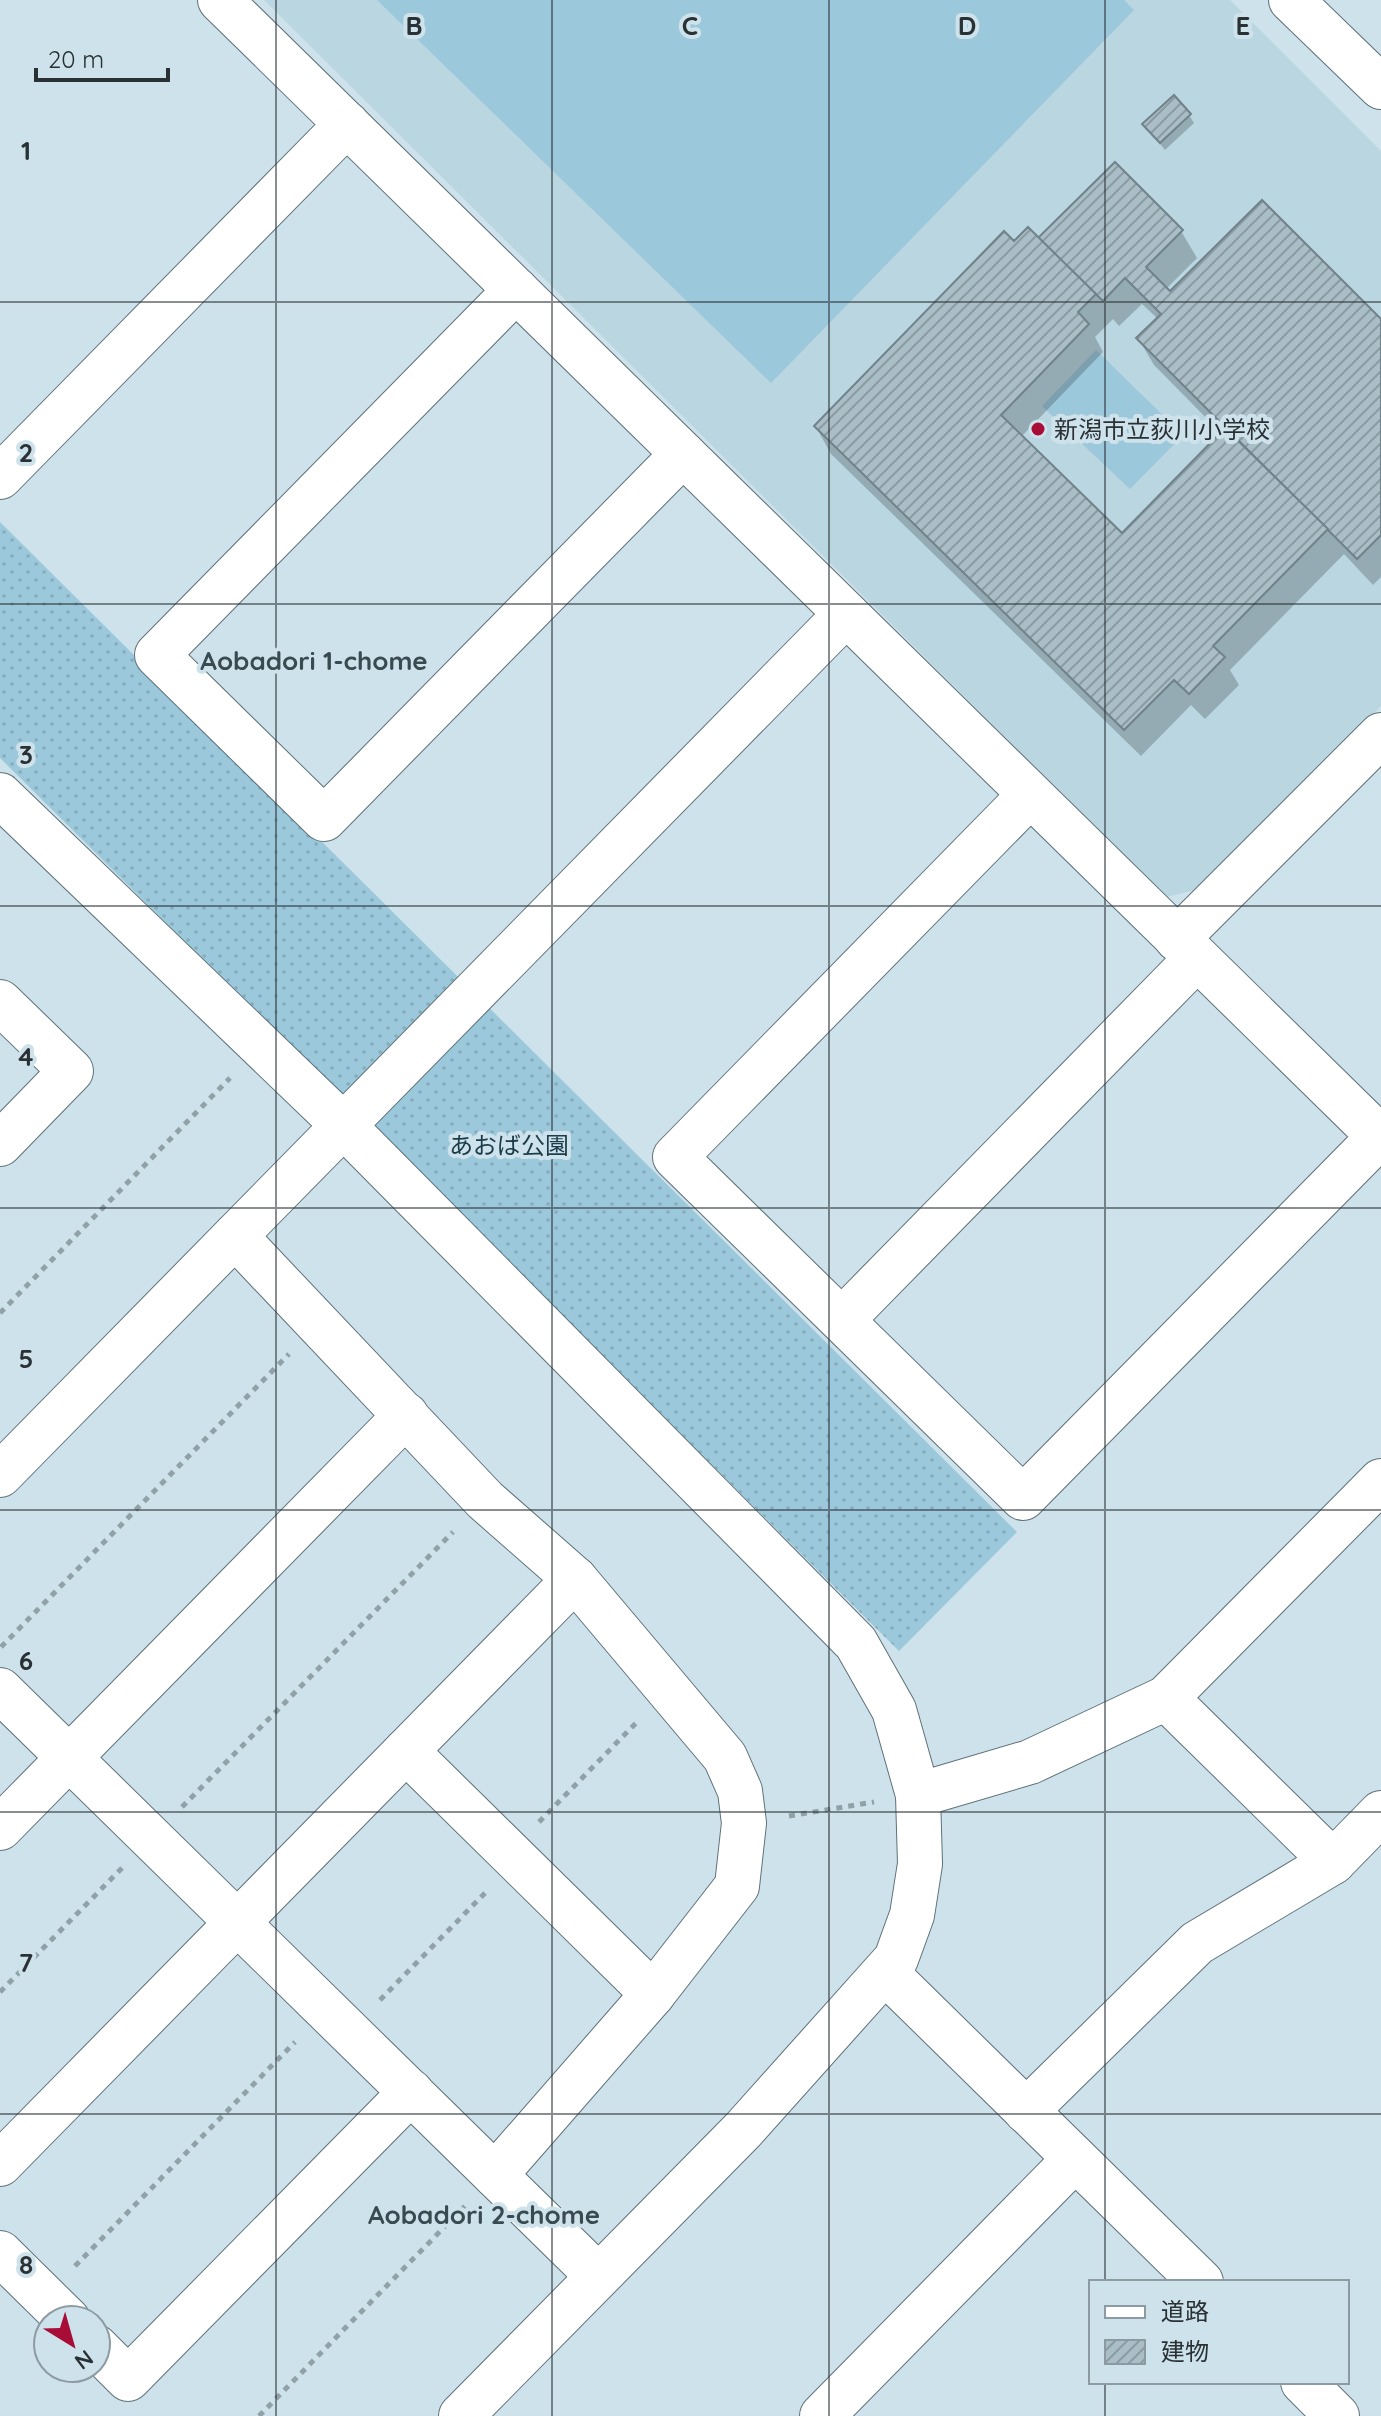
<svg xmlns="http://www.w3.org/2000/svg" width="1381" height="2416" viewBox="0 0 1381 2416" font-family="Quicksand,'Noto Sans JP',sans-serif">
	<style>
		.built { fill: #b9d6e1 }
		.grass { fill: url(#grass-dots) }
		.garden { fill: #9bc8db }
		.shadow { fill: #0003; fill-rule: evenodd }
		.building { fill: url(#building-hatch); stroke: #70828a; stroke-width: 2 }
		.lines { fill: none; stroke-linecap: round; stroke-linejoin: round }
		.minor-casing { stroke: #5e7179; stroke-width: 46 }
		.path { stroke: #91a1a8; stroke-width: 5; stroke-dasharray: 6 6; stroke-linecap: butt }
		.minor { stroke: #fff; stroke-width: 44 }
		.grid { fill: none; stroke: #2a3135; stroke-width: 2; stroke-opacity: 0.55 }
		.poi-dot { fill: #a70d37; stroke: #cee2eb; stroke-width: 3 }
		.labels { text-anchor: middle; dominant-baseline: central; stroke-width: 8; stroke-linejoin: round; paint-order: stroke }
		.poi-label { font-size: 24px; fill: #2a3135; stroke: #cee2eb; text-anchor: start }
		.park-label { font-size: 24px; fill: #1a3b48; stroke: #cee2eb }
		.neighbourhood-label { font-size: 26px; font-weight: bold; fill: #394a51; stroke: #cee2eb }
		.grid-label { font-size: 26px; text-anchor: middle; font-weight: bold; fill: #2a3135; stroke: #cee2eb; stroke-width: 8; stroke-linejoin: round; paint-order: stroke }
	</style>
	<defs>
		<pattern id="grass-dots" width="8" height="8" patternUnits="userSpaceOnUse" patternTransform="scale(2)"><rect width="8" height="8" fill="#9bc8db"/><path d="M2 2h.1M6 6h.1" fill="none" stroke="#86acbd" stroke-width="1.8" stroke-linecap="round"/></pattern>
		<pattern id="building-hatch" width="6" height="6" patternUnits="userSpaceOnUse" patternTransform="scale(2)"><rect width="6" height="6" fill="#aabec7"/><path d="M-1 1l2-2M0 6l6-6M5 7l2-2" fill="none" stroke="#8b9ba2"/></pattern>
	</defs>
	<rect width="100%" height="100%" fill="#cee2eb"/>
	<polygon class="built" points="264,0 1230,0 1381,151 1381,706 1208,887 1166,897"/>
	<polygon class="grass" points="0,522 1017,1532 899,1651 0,758"/>
	<g class="garden">
		<polygon points="377,0 1124,0 1134,10 771,383"/>
		<polygon points="1096,350 1183,435 1130,489 1042,406"/>
	</g>
	<g class="shadow">
		<polygon points="1189,115 1194,123 1165,150 1145,125"/>
		<path d="M1181 231 1197 258 1166 289 1170 294 1381 321V577L1373 585 1344 554 1230 670 1239 685 1205 719 1191 705 1141 756 831 454 816 427 1014 244ZM1142 304 1158 319 1138 338 1154 365 1222 434 1122 536 1021 437 1103 352 1095 337 1113 319 1119 326Z"/>
	</g>
	<g class="building">
		<polygon points="1174,95 1191,114 1160,143 1142,124"/>
		<polygon points="1115,162 1183,230 1146,267 1170,291 1262,200 1381,319 1381,535 1357,559 1136,338 1161,314 1125,278 1103,301 1038,238"/>
		<polygon points="1028,227 1096,294 1078,312 1089,324 1001,415 1122,533 1225,428 1328,529 1213,646 1225,657 1189,694 1174,680 1124,730 814,426 1004,231 1014,241"/>
	</g>
	<g class="lines">
		<g class="minor-casing">
			<g id="minor">
				<polyline points="220,0 1381,1138"/>
				<polyline points="1291,0 1381,87"/>
				<polyline points="516,290 157,655 324,819 683,454"/>
				<polyline points="0,477 347,124"/>
				<polyline points="0,795 343,1125 856,1643 894,1710 918,1795 920,1864 912,1915 896,1959 743,2130 461,2416"/>
				<polyline points="1030,795 675,1157 1023,1498 1379,1137"/>
				<polyline points="1177,939 1381,735"/>
				<polyline points="0,1002 71,1071 0,1144"/>
				<polyline points="235,1236 485,1500 575,1579 725,1757 740,1791 744,1823 737,1886 653,1994 495,2175"/>
				<polyline points="842,1320 1197,958"/>
				<polyline points="0,1475 846,614"/>
				<polyline points="0,1690 597,2275"/>
				<polyline points="1166,1698 1333,1862 1381,1813"/>
				<polyline points="406,1751 653,1994"/>
				<polyline points="918,1795 1030,1762 1166,1698 1381,1481"/>
				<polyline points="0,1828 406,1415"/>
				<polyline points="886,1973 1201,2282"/>
				<polyline points="1026,2111 1197,1943 1333,1862"/>
				<polyline points="0,2164 575,1579"/>
				<polyline points="0,2253 68,2320"/>
				<polyline points="96,2347 128,2379 411,2092"/>
				<polyline points="1303,2382 1337,2416"/>
				<polyline points="822,2416 1075,2159"/>
			</g>
		</g>
		<g class="path">
			<polyline points="0,1313 230,1078"/>
			<polyline points="1,1647 289,1354"/>
			<polyline points="182,1807 453,1532"/>
			<polyline points="789,1816 874,1802"/>
			<polyline points="539,1822 638,1721"/>
			<polyline points="0,1992 122,1868"/>
			<polyline points="380,2000 485,1893"/>
			<polyline points="75,2266 295,2042"/>
			<polyline points="259,2416 466,2205"/>
		</g>
		<use href="#minor" class="minor"/>
	</g>
	<path class="grid" d="M276 0V2416M552 0V2416M829 0V2416M1105 0V2282M0 302H1381M0 604H1381M0 906H1381M0 1208H1381M0 1510H1381M0 1812H1381M0 2114H1381M1105 2382V2416"/>
	<circle class="poi-dot" cx="1038" cy="429" r="8"/>
	<g class="labels">
		<g class="poi-label">
			<text x="1054" y="429">新潟市立荻川小学校</text>
		</g>
		<g class="park-label">
			<text x="509" y="1145">あおば公園</text>
		</g>
		<g class="neighbourhood-label">
			<text x="314" y="660">Aobadori 1-chome</text>
			<text x="484" y="2214">Aobadori 2-chome</text>
		</g>
	</g>
	<g class="grid-label">
		<text x="414" y="35">B</text>
		<text x="690" y="35">C</text>
		<text x="967" y="35">D</text>
		<text x="1243" y="35">E</text>
		<text x="26" y="160">1</text>
		<text x="26" y="462">2</text>
		<text x="26" y="764">3</text>
		<text x="26" y="1066">4</text>
		<text x="26" y="1368">5</text>
		<text x="26" y="1670">6</text>
		<text x="26" y="1972">7</text>
		<text x="26" y="2274">8</text>
	</g>
	<rect x="1089" y="2280" width="260" height="104" fill="#cee2eb" stroke="#8c9ba2" stroke-width="2"/>
	<rect x="1105" y="2306" width="40" height="12" fill="#ffffff" stroke="#8c9ba2" stroke-width="2"/>
	<text x="1161" y="2320" font-size="24" fill="#2a3135">道路</text>
	<rect x="1105" y="2340" width="40" height="24" fill="url(#building-hatch)" stroke="#8c9ba2" stroke-width="2"/>
	<text x="1161" y="2360" font-size="24" fill="#2a3135">建物</text>
	<g transform="translate(72 2344) rotate(143)"><circle r="38" fill="#cee2eb" stroke="#8c9ba2" stroke-width="2"/>
	<path d="M0-6L14 30L0 20L-14 30Z" fill="#a70d37"/>
	<text y="-12" font-size="22" font-weight="bold" text-anchor="middle" fill="#2a3135">N</text>
	</g>
	<path d="M36 68v12h132v-12" fill="none" stroke="#2a3135" stroke-width="4"/>
	<text x="48" y="68" font-size="24" fill="#2a3135" stroke="#cee2eb" stroke-width="6" paint-order="stroke">20 m</text>
</svg>
